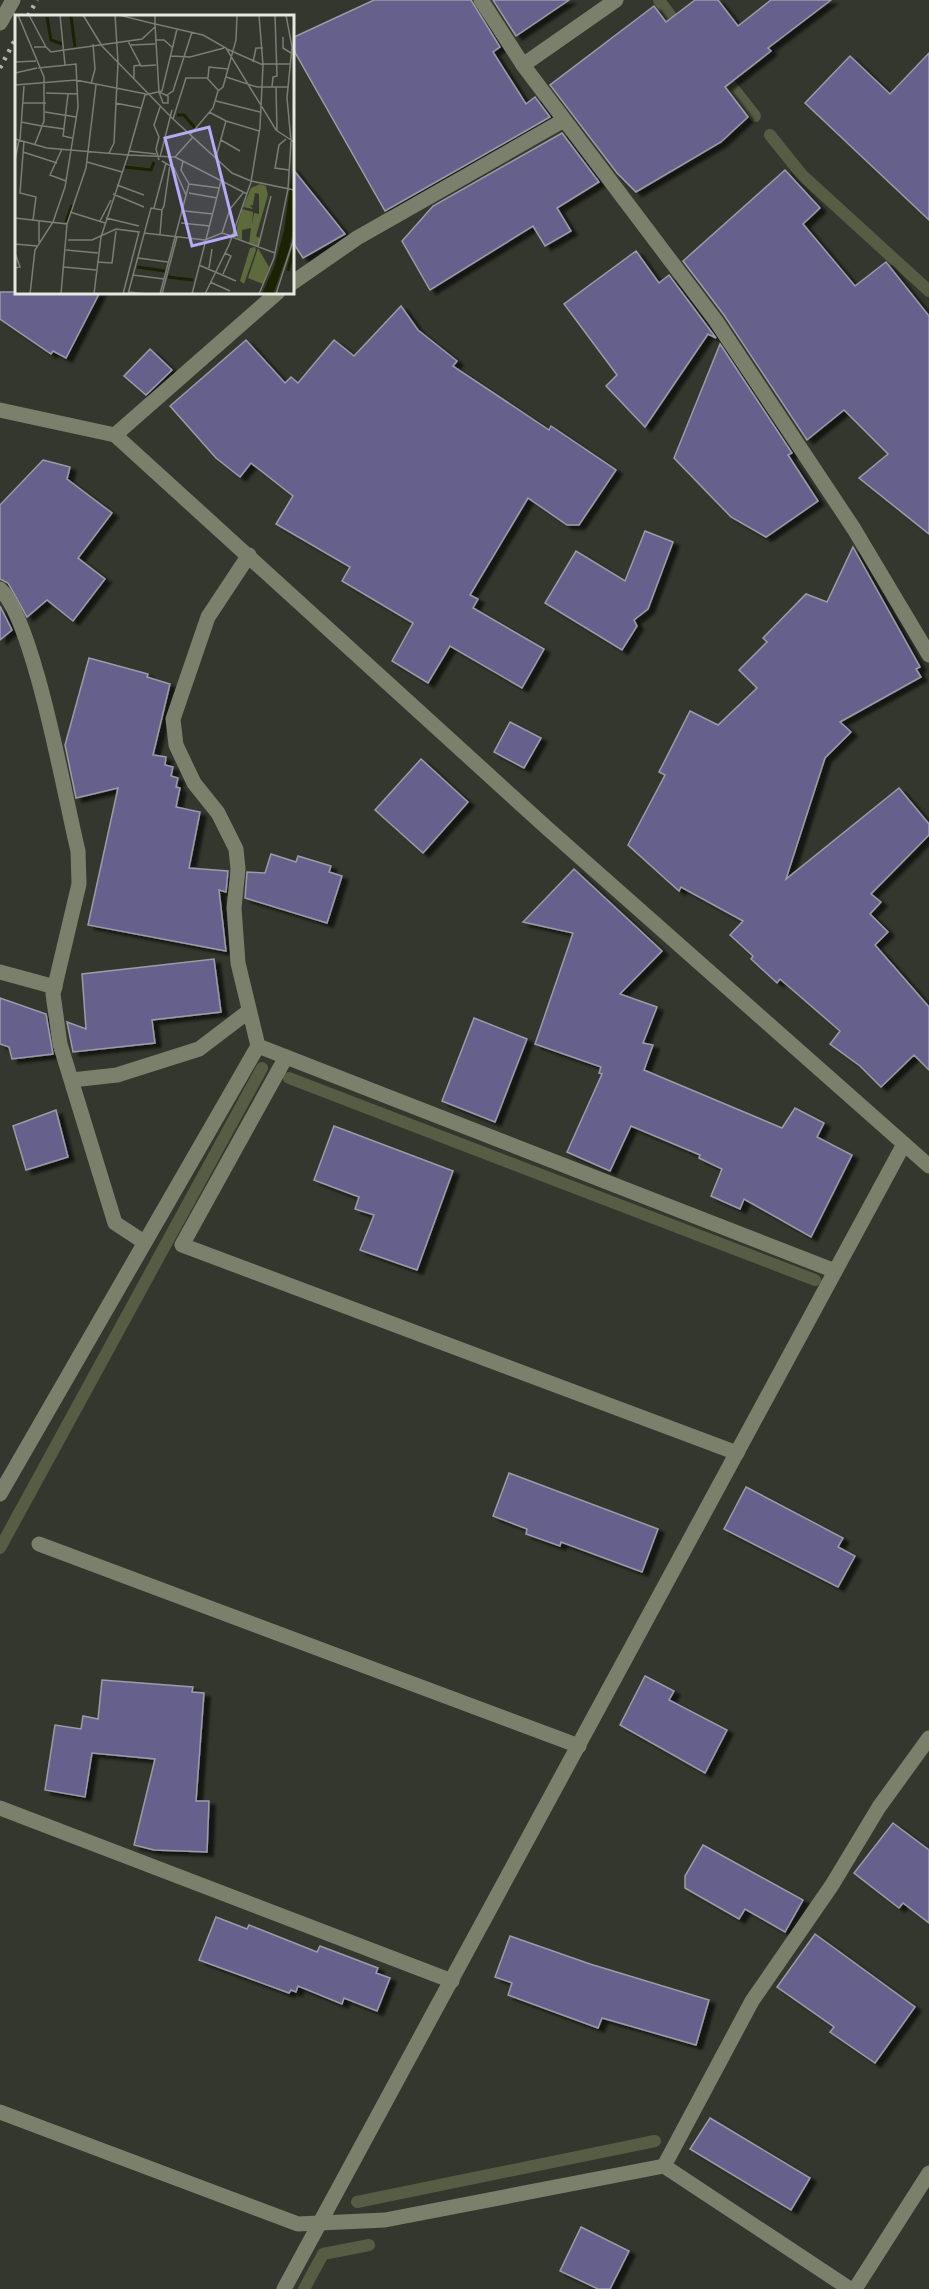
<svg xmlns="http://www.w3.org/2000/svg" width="929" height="2289" viewBox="0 0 929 2289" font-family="Spectral,serif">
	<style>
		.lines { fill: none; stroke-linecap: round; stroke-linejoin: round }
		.stream { stroke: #575d44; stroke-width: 12 }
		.building { fill: #66618d; stroke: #9c9ba7; stroke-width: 1.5; filter: url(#shadow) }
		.minor { stroke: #7a806c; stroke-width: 15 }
		.rail { stroke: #b2b4ad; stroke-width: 4.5; stroke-dasharray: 3 6; stroke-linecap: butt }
		.inset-river { fill: none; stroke: #1a2201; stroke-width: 3 }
		.inset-road { fill: none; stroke: #7b7e75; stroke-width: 1.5 }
		.view { fill: #b5acf9; fill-opacity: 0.15; stroke: #b5acf9; stroke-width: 3 }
		.inset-edge { fill: none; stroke: #e6e8e2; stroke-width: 3 }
	</style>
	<defs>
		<filter id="shadow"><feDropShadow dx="6" dy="4" stdDeviation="1.5" flood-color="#0009"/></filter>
	</defs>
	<rect width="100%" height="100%" fill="#34372d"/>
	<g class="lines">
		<g class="stream">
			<polyline points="659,0 681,30"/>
			<polyline points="718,76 726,79 755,116"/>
			<polyline points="770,135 802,175 929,291"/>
			<polyline points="289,1078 815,1280"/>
			<polyline points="0,1548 262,1068"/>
			<polyline points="357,2202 655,2141"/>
			<polyline points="304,2289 323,2254 369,2245"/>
		</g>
	</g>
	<g class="building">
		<polygon points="374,0 471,0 500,47 493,52 526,104 535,97 550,117 385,211 292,47 292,38"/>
		<polygon points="493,0 569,0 516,36"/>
		<polygon points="695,0 718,0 738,26 771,0 831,0 768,48 771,51 725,87 748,117 721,142 636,192 617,173 550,85 654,6 666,22"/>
		<polygon points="929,53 929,220 805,103 850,56 890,94"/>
		<polygon points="562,133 599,182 557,208 571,231 545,246 533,226 430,290 402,241 433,206"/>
		<polygon points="292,168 345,234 303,258 292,241"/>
		<polygon points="785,170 820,208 803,224 855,286 886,262 929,316 929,534 859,478 888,454 844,410 807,440 724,315 683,261"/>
		<polygon points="636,251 659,283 669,275 716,338 708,334 645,427 606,386 617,375 564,304"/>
		<polygon points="0,292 100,292 66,358 53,351 51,354 0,319"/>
		<polygon points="401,306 418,330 457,361 453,366 549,430 551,426 616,470 579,525 567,525 528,498 470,595 478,599 473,608 544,649 522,688 450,646 428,683 392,661 413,623 342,581 350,567 276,524 293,496 251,463 240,477 216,458 170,406 246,340 285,383 291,377 298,383 334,340 354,356"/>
		<polygon points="720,344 792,453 788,455 818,501 766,537 731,517 674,458"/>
		<polygon points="150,349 172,370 146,395 124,376"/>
		<polygon points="43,460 70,467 67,479 112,513 78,558 105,579 73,621 47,600 27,617 8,583 0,579 0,505"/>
		<polygon points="645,531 673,542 648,609 634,620 637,626 622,650 545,603 576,551 625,581"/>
		<polygon points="853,547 920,667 916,669 921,677 840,722 851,732 825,758 786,879 899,788 929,824 929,835 871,894 881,902 870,914 888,932 875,945 929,1007 929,1070 914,1055 881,1087 860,1066 830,1044 840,1031 780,979 777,983 751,959 753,956 730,935 743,921 681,887 679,891 628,845 665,775 659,772 690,711 718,725 757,688 739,670 767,642 763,638 806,594 827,602"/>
		<polygon points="0,606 12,630 0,640"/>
		<polygon points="89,658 148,674 147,677 170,684 153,755 166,757 165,765 173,767 171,776 178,778 176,787 180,788 176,807 200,812 189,868 228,871 226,892 219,890 226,951 88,925 118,788 76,798 65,745"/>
		<polygon points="510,722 541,738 524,768 494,752"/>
		<polygon points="421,759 468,802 423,853 375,810"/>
		<polygon points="271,854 296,862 298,856 331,866 329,872 342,876 327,923 245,898 247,872 265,873"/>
		<polygon points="574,869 662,951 620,994 657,1007 643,1043 653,1045 644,1070 782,1128 795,1108 824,1123 817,1137 852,1155 811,1237 744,1199 740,1209 711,1196 722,1169 699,1158 700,1155 631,1126 610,1171 567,1152 602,1074 599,1073 601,1067 535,1044 573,933 523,922"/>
		<polygon points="214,959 221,1012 152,1020 155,1043 73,1052 67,1022 86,1029 82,974"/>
		<polygon points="0,998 46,1014 53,1054 12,1059 9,1047 0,1044"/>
		<polygon points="474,1018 527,1039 495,1122 442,1101"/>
		<polygon points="56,1110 68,1157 26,1170 13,1126"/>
		<polygon points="334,1126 453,1171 417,1270 360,1250 374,1215 355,1209 359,1197 314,1180"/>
		<polygon points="509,1473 658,1529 642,1572 561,1542 560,1546 526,1534 527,1529 493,1516"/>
		<polygon points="746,1487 843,1538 838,1547 855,1556 838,1587 724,1529"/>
		<polygon points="645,1676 674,1691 669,1700 727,1730 705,1773 620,1725"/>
		<polygon points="102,1680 193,1687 192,1692 204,1693 196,1801 209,1801 207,1852 154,1850 134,1845 155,1759 92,1753 85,1797 45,1790 55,1725 81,1729 83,1716 98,1719"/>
		<polygon points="893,1823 929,1850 929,1923 903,1903 899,1908 854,1873"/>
		<polygon points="703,1845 803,1900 785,1932 745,1909 739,1919 685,1888 685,1876"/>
		<polygon points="216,1917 247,1929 249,1925 317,1952 320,1946 378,1968 376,1973 390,1978 377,2011 344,1998 342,2004 298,1986 296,1992 291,1990 289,1993 199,1960"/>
		<polygon points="815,1934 915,2007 875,2063 830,2032 834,2027 777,1987"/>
		<polygon points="510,1936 590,1964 709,2000 696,2045 602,2018 598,2028 508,1995 512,1983 495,1977"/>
		<polygon points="710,2118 810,2178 791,2210 690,2149"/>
		<polygon points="581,2227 629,2251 610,2289 598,2289 560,2271"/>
	</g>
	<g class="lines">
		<g class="minor">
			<polyline points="481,0 523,65 716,321 854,529 929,655"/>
			<polyline points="0,23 13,0"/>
			<polyline points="523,65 616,0"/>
			<polyline points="292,283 357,238 564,120"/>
			<polyline points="0,410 115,435 547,828 929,1166"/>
			<polyline points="115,435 278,292"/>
			<path d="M0 589C34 620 65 798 78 851L79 884 53 994 60 1044 115 1223 144 1242"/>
			<polyline points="0,972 55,987"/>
			<polyline points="258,1046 835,1271"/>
			<polyline points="286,1057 182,1245 737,1453"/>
			<polyline points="72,1080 117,1075 199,1049 249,1011"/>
			<polyline points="0,1494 258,1046 238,963 234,908 238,869 236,849 218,813 194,783 176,745 173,719 208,617 249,555"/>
			<polyline points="39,1544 579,1746"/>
			<polyline points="0,1808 452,1981"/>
			<polyline points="0,2112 298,2224 385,2220 664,2166 850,2289"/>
			<polyline points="664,2166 752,2001 832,1885 879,1807 929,1738"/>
			<polyline points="284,2289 904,1144"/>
			<polyline points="855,2289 929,2173"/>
		</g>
		<g class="rail">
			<polyline points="28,16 37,0"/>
			<polyline points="0,68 16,38"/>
		</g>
	</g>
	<g transform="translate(15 15)">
		<rect width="279" height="279" fill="#34372d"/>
		<path d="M245 169 251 171 253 180 241 221 245 223 243 232 234 229 236 213 227 215V225L222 223V212L227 194 238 197 237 210 239 198 244 199V179L240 178 238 190H235L238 194 228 192 236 173ZM240 232 241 235 229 269 225 266 235 233ZM243 233 254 252 248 269 233 263Z" fill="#5c6a3c"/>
		<path d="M279 143V210L274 234 258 279H247L259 252 269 216Z" fill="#1a2201"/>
		<path class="inset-river" d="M56 1 60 32M32 2 36 25 47 29M162 100H169L180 113M110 152 136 155 139 147M51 207 57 190M122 252 150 256M273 256 279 231M153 262 178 265"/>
		<path class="inset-road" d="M3 0 29 62V106L20 129M14 0 31 32M45 0 50 50M68 0 87 31 157 103 217 158 236 166 279 175M104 0 140 9 144 77 148 88H153V81L144 77M140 0V9L188 20 211 33 261 115 279 127M268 22V33L276 38M140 25H149L158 33M113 26 126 51 141 50M116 30 140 29M78 31 127 24 140 12M19 32H31L36 37 49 35M212 34 248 50M49 35 78 31M156 41 175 42 209 33M0 47 21 46M238 47 241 33H248M248 49H275M0 58 22 53M211 62 242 72H273M119 63V51L126 50M193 63 194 52 213 54M76 69 80 54 78 29M0 70 61 65 131 79M257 72 258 62 262 61 260 0M261 72 262 116M31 78 62 79M152 80 158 76 177 17M201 86 245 97M7 88H31M100 88 126 93M30 97 61 102M194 97 211 106 201 142M158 104 171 63H192L203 75M211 106 244 116M6 107 27 111M28 111 49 114 48 121 57 123M49 113 53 79M175 120 198 93 203 76 208 72 221 25 222 0M0 124 32 133 113 140 130 80 147 76 162 14M271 124 264 130 260 153 274 155M5 125 9 71M206 125 225 136M9 126 5 178 21 182 18 205M47 134 35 160 51 166M114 136 141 139M8 137 42 148M94 138 99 128 103 47 100 0M145 142 157 95M160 142 178 122M0 145 4 125M144 145 141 134 144 122 139 110 145 92M147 146 159 153 171 180M72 147 107 157M174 169 204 173M102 170 129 180M174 178 202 183M98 179 129 192M139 193 151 148M170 196 198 199M55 197 90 208M0 203 52 209 46 279M91 203 124 211M24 205V227M85 206 96 185M166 208 195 211M52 209 71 153 81 70M129 218 190 225 207 218 217 221M207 218 215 194 228 178M145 219 147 195M217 222 260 238M53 225H77L101 214 124 217 108 279M0 229 22 231M243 232 256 181M51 235 83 238M0 238 5 252 0 253M123 243 153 247M82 247 97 248 101 216M184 250 221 266M49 252 81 255M194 253 197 234M208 259 216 241 210 238M118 260 149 264M195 267 215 276M114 277 132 279M15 279 20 235 38 207 50 172 63 92 61 49 23 53M79 279 86 222 113 140 160 142 232 179M113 279 136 193 147 195 149 191 155 150M145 279 174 169 166 155 168 146M147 279 162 222M177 279 206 166M190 279 214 230 236 167 245 112 248 50 244 0M244 279 259 243 273 174 276 126 272 83 277 32 271 0M261 279 279 223"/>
		<path class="view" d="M194 112 221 220 177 231 150 123Z"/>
		<rect width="279" height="279" class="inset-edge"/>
	</g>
</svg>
